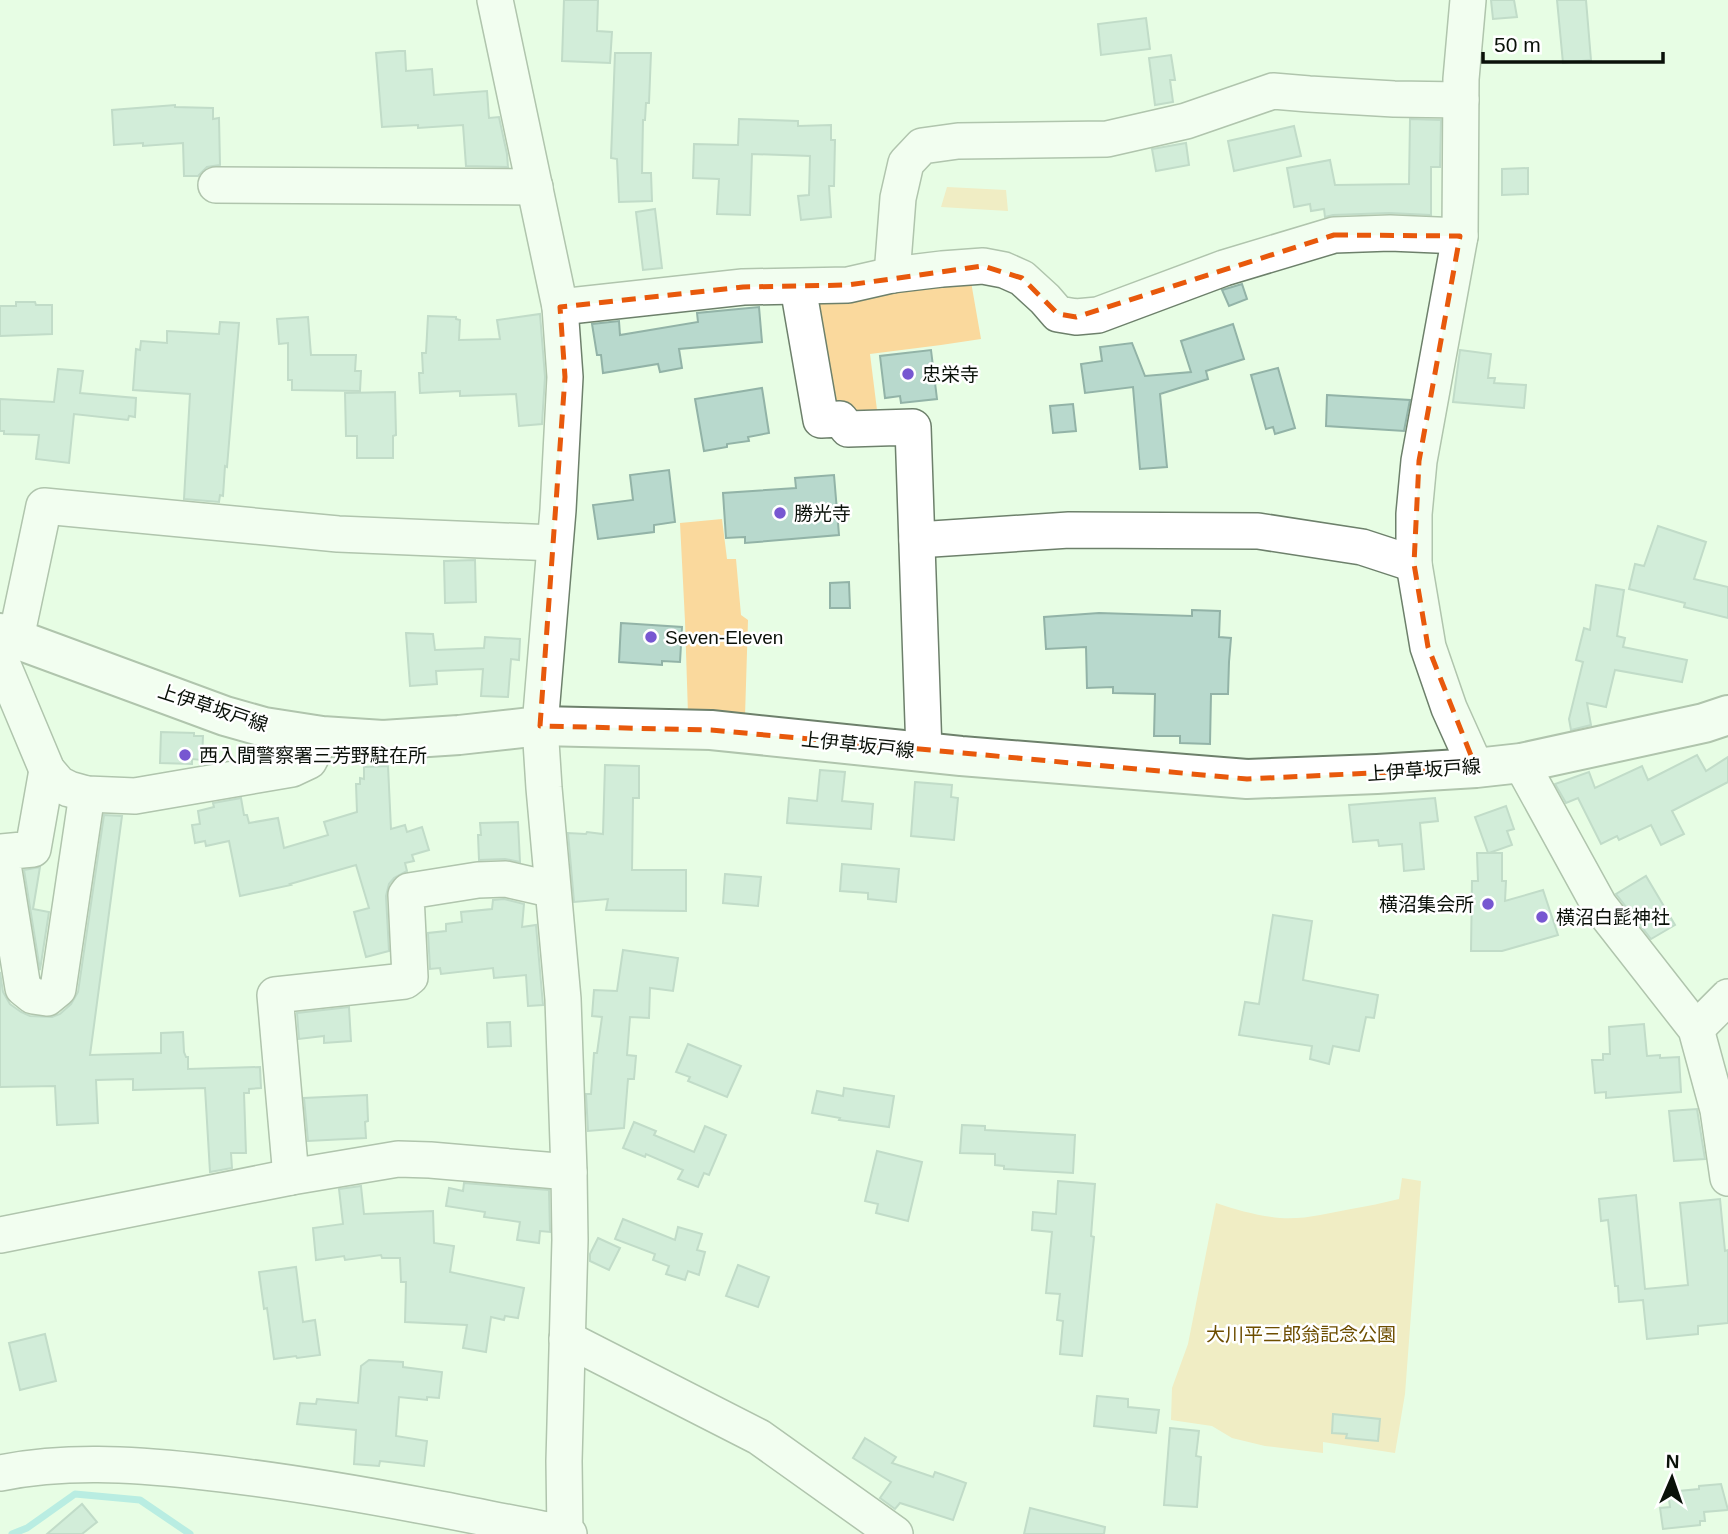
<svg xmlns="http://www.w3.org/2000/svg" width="1728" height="1534" viewBox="0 0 1728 1534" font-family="Helvetica,'Noto Sans JP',sans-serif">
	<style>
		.green { fill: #fad99d }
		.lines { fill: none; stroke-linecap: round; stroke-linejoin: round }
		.stream { stroke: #81dae0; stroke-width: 7 }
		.building { fill: #b8d9cd; stroke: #92b3a7; stroke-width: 2 }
		.minor-casing { stroke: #6d806b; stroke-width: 38 }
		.major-casing { stroke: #6d806b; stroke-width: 42 }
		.minor { stroke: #fff; stroke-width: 35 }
		.major { stroke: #fff; stroke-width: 38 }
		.marked { fill: none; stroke: #e8590c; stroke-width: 5; stroke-dasharray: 14 9; stroke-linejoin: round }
		.poi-dot { fill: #7757d1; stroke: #fff; stroke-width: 2.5 }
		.labels { text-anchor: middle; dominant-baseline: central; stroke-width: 5; stroke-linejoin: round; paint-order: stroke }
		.poi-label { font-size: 19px; fill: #0a1109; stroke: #fff; text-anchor: start }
		.street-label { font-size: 19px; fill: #0a1109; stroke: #fff }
		.park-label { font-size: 19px; fill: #6d4e00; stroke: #fff }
	</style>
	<rect width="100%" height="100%" fill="#e7fde4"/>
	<g class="green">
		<polygon points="947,187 1006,190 1008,211 941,207"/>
		<polygon points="970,276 981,339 941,345 870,354 877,410 828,416 812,294"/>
		<polygon points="722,519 727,559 736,559 741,615 748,620 745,716 688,714 685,621 680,523"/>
		<path d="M1402 1178 1421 1181 1405 1394 1395 1453 1323 1442V1453L1265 1446 1232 1438 1212 1426 1171 1420 1172 1388 1188 1344 1216 1203C1237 1210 1258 1216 1280 1218 1304 1220 1328 1213 1351 1209 1368 1206 1383 1203 1399 1199Z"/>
	</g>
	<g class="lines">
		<polyline class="stream" points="12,1534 27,1528 75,1494 140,1500 190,1534"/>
	</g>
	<g class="building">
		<polygon points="564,0 598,0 597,31 612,32 610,63 562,61"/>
		<polygon points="1491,0 1514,0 1517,17 1493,19"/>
		<polygon points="1557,0 1586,0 1591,60 1563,63"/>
		<polygon points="1146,18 1150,49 1101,55 1098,24"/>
		<polygon points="399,51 405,51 406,71 432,69 434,95 487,91 489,118 499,117 507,154 508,167 466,166 463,125 418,128 418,125 382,127 376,53"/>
		<polygon points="615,53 651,53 649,103 646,103 645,120 643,120 642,173 651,173 652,201 619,202 617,159 611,158"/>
		<polygon points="1171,55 1175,80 1170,80 1173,102 1155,105 1149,58"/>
		<polygon points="175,105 175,107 213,108 213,119 219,118 220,165 207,167 198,176 184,176 183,143 143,146 143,143 114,145 112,110"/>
		<polygon points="739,119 798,121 798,126 831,125 831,140 835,140 834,186 829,186 831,217 801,220 798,196 809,195 810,156 752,154 750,215 717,214 719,179 693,178 694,144 738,145"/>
		<polygon points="1410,119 1441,120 1440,167 1431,167 1431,215 1389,213 1333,215 1325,217 1324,209 1311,211 1310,204 1294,207 1287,168 1330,160 1335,185 1409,184"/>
		<polygon points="1294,126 1301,156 1234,171 1228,141"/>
		<polygon points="1186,143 1189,165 1156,171 1152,149"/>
		<polygon points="1528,168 1528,194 1502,195 1502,169"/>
		<polygon points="655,209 662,268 643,270 636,212"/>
		<polygon points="1242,284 1247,299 1229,306 1222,290"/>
		<polygon points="16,302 35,302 36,305 52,305 52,334 0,336 0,306 16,306"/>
		<polygon points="759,307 762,342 679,349 682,368 660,372 658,364 603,373 601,355 597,355 592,324 619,321 620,335 698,322 697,313"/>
		<polygon points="540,314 545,377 542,424 519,426 516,394 460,396 460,391 420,393 419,373 423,373 422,353 426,353 428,316 456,317 456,319 460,320 459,340 500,339 497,320"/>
		<polygon points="308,317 311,355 356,355 355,371 361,371 360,391 292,390 292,380 288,380 288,343 279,344 277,319"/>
		<polygon points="220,322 239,323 227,467 225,466 223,496 220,495 219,502 184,499 190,394 133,390 136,349 140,350 141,341 167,343 167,331 219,334"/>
		<polygon points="1233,324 1244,359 1206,371 1208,379 1160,394 1167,467 1140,469 1133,387 1085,393 1081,364 1102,361 1100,347 1132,343 1145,376 1191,372 1181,341"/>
		<polygon points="931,350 937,399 901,403 900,396 885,398 880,356"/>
		<polygon points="1460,350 1491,354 1488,378 1495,378 1494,383 1526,385 1524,408 1453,402"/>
		<polygon points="1278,368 1295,428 1275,434 1273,427 1266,429 1251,375"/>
		<polygon points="58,369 83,371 80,393 136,398 135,417 129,416 128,420 74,414 69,463 36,459 39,435 4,434 4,431 0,431 0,399 54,402"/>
		<polygon points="762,388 769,433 748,437 749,441 727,444 727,447 704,451 695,399"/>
		<polygon points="395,392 396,435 393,436 393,458 357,458 357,436 346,436 345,393"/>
		<polygon points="1327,395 1410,400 1404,431 1326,426"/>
		<polygon points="1073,404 1076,431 1053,433 1050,406"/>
		<polygon points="669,470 675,522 654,525 654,532 598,539 593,505 633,500 630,475"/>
		<polygon points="834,475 839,535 745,543 745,537 726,538 723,493 796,488 795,478"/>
		<polygon points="1658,526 1706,542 1694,579 1728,587 1728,618 1684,607 1685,603 1629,589 1635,564 1644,566"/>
		<polygon points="475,560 476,602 445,603 444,561"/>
		<polygon points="849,582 850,608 830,608 830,583"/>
		<polygon points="1596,585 1624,590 1617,636 1625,638 1623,647 1687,660 1682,682 1615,670 1606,707 1587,703 1591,725 1571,730 1569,719 1583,662 1576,660 1584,628 1590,630"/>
		<polygon points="1192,610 1220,611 1219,637 1231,638 1229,662 1228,694 1211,694 1210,744 1180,743 1180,736 1154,736 1155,694 1113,693 1113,687 1087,688 1086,647 1046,649 1044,617 1099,613 1192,616"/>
		<polygon points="621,623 682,627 680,662 662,661 662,665 619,662"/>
		<polygon points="406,633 433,634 435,650 484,648 485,637 520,639 519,660 511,659 508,697 481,696 483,669 436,671 437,684 410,686"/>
		<polygon points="161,732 194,733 194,736 203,736 202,760 192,759 192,764 160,763"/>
		<polygon points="1697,755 1706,771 1728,757 1728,782 1672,811 1684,834 1661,845 1651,825 1619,840 1617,836 1601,844 1578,798 1566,803 1555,784 1589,772 1595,788 1642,766 1648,780"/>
		<polygon points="605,765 639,766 639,798 633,798 632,870 686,870 686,911 606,910 608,899 574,902 568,833 586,834 587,832 603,834"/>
		<polygon points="388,766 391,829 405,825 407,832 422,827 429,850 412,855 414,861 405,863 407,871 394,878 389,884 386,896 389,951 366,957 354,912 369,908 356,865 290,884 291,885 240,896 229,841 206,846 205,841 195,843 192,825 200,824 198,811 214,807 213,803 241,798 244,815 247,815 249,823 278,818 284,848 328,835 324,822 357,812 356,784 360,784 360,778 364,779 364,767"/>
		<polygon points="820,770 845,772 842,801 873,804 871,829 787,823 789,798 817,801"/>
		<polygon points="915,782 952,785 951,797 958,798 954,840 911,836"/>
		<polygon points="1435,798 1438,821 1420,823 1424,869 1404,871 1402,844 1379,846 1378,840 1353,842 1349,805"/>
		<polygon points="1506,806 1514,829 1507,831 1512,845 1489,853 1502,853 1502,881 1506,881 1505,901 1543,890 1558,935 1502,951 1471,951 1472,881 1478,881 1477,853 1488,853 1475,817"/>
		<polygon points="104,815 122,816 90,1055 161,1053 161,1033 183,1032 184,1052 186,1057 188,1057 188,1069 260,1067 261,1088 249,1089 249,1093 244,1093 246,1153 231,1153 232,1168 210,1172 205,1088 133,1090 133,1079 96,1080 98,1123 57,1125 55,1086 0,1087 0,972 3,992 10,1004 21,1012 30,1016 52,1017 60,1014 71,1004 78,992"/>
		<polygon points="518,822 520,862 505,859 479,860 478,835 481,835 480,823"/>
		<polygon points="842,864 899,869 896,902 868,899 868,893 840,891"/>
		<polygon points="40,867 33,909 49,912 40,970 24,870"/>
		<polygon points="725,874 761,877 758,906 723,903"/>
		<polygon points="1646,876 1675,925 1651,939 1616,894"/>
		<polygon points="504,899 524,904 522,927 536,925 543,1005 528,1006 526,975 494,978 493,968 441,974 440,968 430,969 428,933 446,931 446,924 462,922 461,912 492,909 493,900"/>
		<polygon points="1273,915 1312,921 1303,980 1378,995 1374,1018 1366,1017 1359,1051 1333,1046 1329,1064 1310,1059 1312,1046 1239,1035 1245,1002 1259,1004"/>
		<polygon points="623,950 678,958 673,991 650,988 649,1018 630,1017 627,1055 636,1056 634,1079 628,1079 624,1128 588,1131 586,1094 591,1094 594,1053 597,1053 602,1017 592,1016 594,990 617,991"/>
		<polygon points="349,1007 351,1041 324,1043 324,1036 299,1039 297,1013"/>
		<polygon points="510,1022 511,1046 488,1047 487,1023"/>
		<polygon points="1644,1024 1647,1056 1660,1055 1660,1058 1679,1057 1681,1092 1606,1098 1606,1092 1595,1093 1592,1060 1603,1060 1603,1054 1610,1054 1609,1027"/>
		<polygon points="688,1044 741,1066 727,1097 688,1081 690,1077 676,1072"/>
		<polygon points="844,1088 894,1096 889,1127 839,1120 840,1118 812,1113 817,1091 843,1096"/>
		<polygon points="367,1095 368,1121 365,1122 366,1138 308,1141 304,1098"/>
		<polygon points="1697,1109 1705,1159 1674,1161 1669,1111"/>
		<polygon points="634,1122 656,1131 654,1135 694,1152 705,1126 726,1135 709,1175 704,1173 698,1187 678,1179 683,1170 646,1154 645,1157 623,1148"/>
		<polygon points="962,1125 985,1126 985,1130 1075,1135 1073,1173 1004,1169 1004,1166 995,1165 995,1154 960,1153"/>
		<polygon points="877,1151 922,1162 908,1221 876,1213 878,1204 865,1201"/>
		<polygon points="1058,1181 1095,1184 1091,1236 1094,1237 1082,1356 1060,1354 1063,1321 1057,1320 1060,1294 1046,1293 1052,1232 1032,1230 1033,1212 1056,1214"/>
		<polygon points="464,1183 549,1190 550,1232 540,1231 539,1243 517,1240 520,1222 484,1217 485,1212 446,1206 449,1188 463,1191"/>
		<polygon points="361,1186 364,1214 433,1211 434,1243 454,1246 450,1272 524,1288 518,1318 505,1316 504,1320 491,1317 486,1352 463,1348 467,1325 405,1322 406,1282 401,1282 400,1258 382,1258 381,1255 345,1260 344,1256 316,1260 313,1228 343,1224 339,1189"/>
		<polygon points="1636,1195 1645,1289 1688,1285 1680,1203 1720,1199 1725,1251 1728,1250 1728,1323 1698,1326 1698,1334 1647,1339 1643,1300 1619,1302 1618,1286 1615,1286 1608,1220 1601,1221 1599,1199"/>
		<polygon points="623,1219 675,1240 678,1227 702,1234 697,1250 705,1252 699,1275 688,1271 685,1280 666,1274 669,1266 653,1260 655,1254 615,1239"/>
		<polygon points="598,1238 620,1248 609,1270 590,1261 590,1254"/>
		<polygon points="738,1265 769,1277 758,1307 726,1296"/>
		<polygon points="296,1267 303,1322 315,1320 320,1355 297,1358 296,1356 274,1359 267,1308 264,1309 259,1272"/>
		<polygon points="45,1334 56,1381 20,1390 9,1343"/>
		<polygon points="369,1360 403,1362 403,1367 442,1372 439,1398 427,1397 427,1400 399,1397 396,1436 427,1441 424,1466 380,1461 379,1466 354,1464 356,1430 297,1424 300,1403 316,1404 317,1399 358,1403 361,1366"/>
		<polygon points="1097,1396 1128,1399 1128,1407 1159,1410 1156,1433 1094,1426"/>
		<polygon points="1333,1414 1380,1419 1378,1441 1346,1438 1347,1434 1332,1433"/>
		<polygon points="1170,1428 1199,1431 1196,1456 1201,1457 1197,1507 1164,1505"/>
		<polygon points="865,1438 896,1457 892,1463 933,1477 935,1472 966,1483 953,1520 900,1503 895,1509 880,1498 891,1482 853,1458"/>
		<polygon points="1721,1484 1728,1510 1704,1512 1705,1521 1700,1521 1700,1525 1663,1529 1660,1508 1670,1507 1668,1492 1699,1489 1699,1486"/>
		<polygon points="82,1504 97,1522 82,1534 47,1534"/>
		<polygon points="1030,1508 1105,1527 1104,1534 1024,1534"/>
	</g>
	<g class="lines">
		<g class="minor-casing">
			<g id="minor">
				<polyline points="495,0 560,307 565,377 558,510 540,726 544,788 563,999 569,1172 570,1240 564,1461 565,1534"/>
				<polyline points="1468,0 1461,79 1460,236 1419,461 1414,514 1414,564 1428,647 1449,708 1476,768"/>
				<polyline points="216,185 535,187"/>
				<polyline points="892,275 898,198 906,163 922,146 958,141 1107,139 1186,121 1273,91 1309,94 1394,99 1461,100"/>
				<polyline points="798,287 821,420 840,419 848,429 913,427 924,752"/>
				<polyline points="560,307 743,287 848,285 892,275 942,269 983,266 1004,270 1022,278 1045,299 1058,314 1076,317 1098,315 1224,268 1334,235 1390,233 1460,236"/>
				<polyline points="917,540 1069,530 1258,531 1362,547 1414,564"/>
				<polyline points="16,638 44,506 338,534 554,543"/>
				<polyline points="0,658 47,770 59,784 69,789 87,794 135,796 292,769 309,761 322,736"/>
				<polyline points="1521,763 1599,905 1696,1029 1718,1110 1728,1178"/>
				<polyline points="47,770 33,849 1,852 23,988 33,996 47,998 58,989 87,794"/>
				<polyline points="1696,1029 1728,997"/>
				<polyline points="291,1177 275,995 405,981 410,977 406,895 409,891 478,880 506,879 545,888"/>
				<polyline points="0,1235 291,1177 398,1159 430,1160 569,1172"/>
				<polyline points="567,1339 759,1437 895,1534"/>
				<path d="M0 1473C65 1460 131 1464 196 1471 271 1479 344 1491 418 1505 468 1514 518 1525 569 1534"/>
			</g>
		</g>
		<g class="major-casing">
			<polyline id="major" points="0,633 225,716 264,727 322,736 383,740 459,735 540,726 711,730 961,756 1247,779 1377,774 1476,768 1521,763 1704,723 1728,715"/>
		</g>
		<use href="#minor" class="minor"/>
		<use href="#major" class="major"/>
	</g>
	<path d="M0 0H1728V1534H0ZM1334 235 1460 236 1419 461 1414 564 1428 647 1476 768 1247 779 711 730 540 726 565 377 560 307 743 287 848 285 983 266 1022 278 1058 314 1076 317Z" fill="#e7fde4" fill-opacity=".55" fill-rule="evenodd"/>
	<path class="marked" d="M1334 235 1460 236 1419 461 1414 564 1428 647 1476 768 1247 779 711 730 540 726 565 377 560 307 743 287 848 285 983 266 1022 278 1058 314 1076 317Z"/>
	<g class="poi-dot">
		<circle cx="908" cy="374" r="7"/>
		<circle cx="780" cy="513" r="7"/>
		<circle cx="651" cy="637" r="7"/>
		<circle cx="185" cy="755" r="7"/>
		<circle cx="1488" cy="904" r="7"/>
		<circle cx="1542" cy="917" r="7"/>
	</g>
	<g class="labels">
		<g class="poi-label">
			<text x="922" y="374">忠栄寺</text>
			<text x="794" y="513">勝光寺</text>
			<text x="665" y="637">Seven-Eleven</text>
			<text x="199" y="755">西入間警察署三芳野駐在所</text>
			<text x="1474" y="904" text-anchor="end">横沼集会所</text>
			<text x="1556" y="917">横沼白髭神社</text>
		</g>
		<g class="street-label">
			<text transform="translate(213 708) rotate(18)">上伊草坂戸線</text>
			<text transform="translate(858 745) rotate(6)">上伊草坂戸線</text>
			<text transform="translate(1424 770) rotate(-4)">上伊草坂戸線</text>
		</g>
		<g class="park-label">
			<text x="1301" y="1334">大川平三郎翁記念公園</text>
		</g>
	</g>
	<g transform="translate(1672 1478) rotate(2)" stroke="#ffffff" stroke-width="5" paint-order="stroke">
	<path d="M0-5L12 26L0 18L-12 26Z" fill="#0a1109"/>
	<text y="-10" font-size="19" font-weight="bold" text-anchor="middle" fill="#0a1109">N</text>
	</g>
	<path d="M1483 52v10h180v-10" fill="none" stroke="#0a1109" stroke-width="3.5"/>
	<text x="1494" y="52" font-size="21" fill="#0a1109" stroke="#ffffff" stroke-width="5" paint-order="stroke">50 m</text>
</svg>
